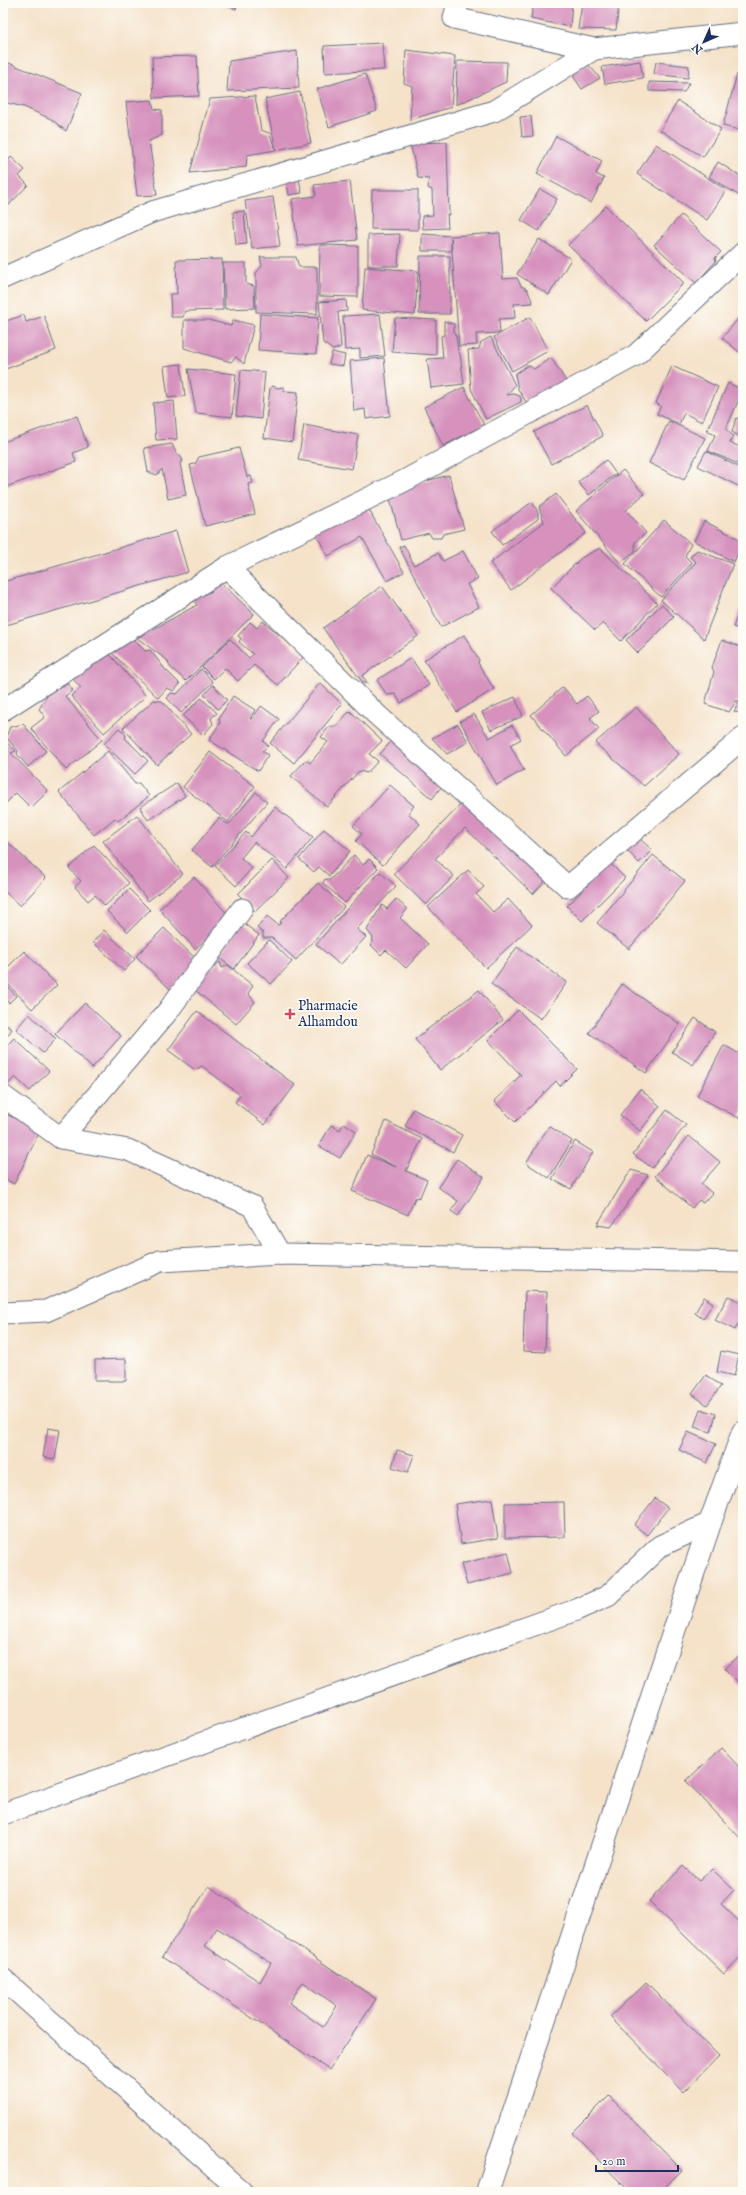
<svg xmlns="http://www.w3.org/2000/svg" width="746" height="2195" viewBox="0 0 746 2195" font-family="'IM FELL English',serif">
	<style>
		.building { fill: #d691bd; fill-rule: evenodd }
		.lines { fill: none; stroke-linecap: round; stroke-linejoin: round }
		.minor-casing { stroke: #676e83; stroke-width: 23 }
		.tertiary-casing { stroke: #676e83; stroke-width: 24 }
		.minor { stroke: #fff; stroke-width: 21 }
		.tertiary { stroke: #fff; stroke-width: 22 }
		.poi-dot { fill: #d1495b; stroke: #fdfcf7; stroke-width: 1.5 }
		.labels { text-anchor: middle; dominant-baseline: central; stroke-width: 3; stroke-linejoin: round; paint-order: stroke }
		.poi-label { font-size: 14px; fill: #1b2f5e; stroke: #fdfcf7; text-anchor: start }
	</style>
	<rect width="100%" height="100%" fill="#fdfcf7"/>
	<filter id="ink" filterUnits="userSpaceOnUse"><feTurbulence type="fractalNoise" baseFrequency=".025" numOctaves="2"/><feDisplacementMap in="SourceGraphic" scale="8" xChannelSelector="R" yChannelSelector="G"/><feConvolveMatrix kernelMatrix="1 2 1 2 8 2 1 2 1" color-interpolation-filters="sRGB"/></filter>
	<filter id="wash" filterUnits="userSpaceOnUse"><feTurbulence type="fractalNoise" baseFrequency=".012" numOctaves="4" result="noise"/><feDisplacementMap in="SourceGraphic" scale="16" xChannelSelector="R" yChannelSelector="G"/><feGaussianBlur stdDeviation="0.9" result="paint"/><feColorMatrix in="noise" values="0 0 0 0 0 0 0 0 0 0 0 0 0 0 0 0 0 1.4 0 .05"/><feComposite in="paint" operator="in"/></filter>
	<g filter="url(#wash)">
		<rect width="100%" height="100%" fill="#f5e2c9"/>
		<g id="blocks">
			<g class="building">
				<polygon points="217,3 238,3 236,9"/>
				<polygon points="533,3 572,3 570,27 531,19"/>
				<polygon points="582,3 619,3 616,30 578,29"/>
				<polygon points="382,43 384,70 325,73 324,46"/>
				<polygon points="406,50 455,56 451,107 410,120 412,86 404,83"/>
				<polygon points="297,51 299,88 227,91 229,61"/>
				<polygon points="197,56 199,96 154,98 152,57"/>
				<polygon points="4,61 82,93 66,131 51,119 24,107 3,102"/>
				<polygon points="457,61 507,62 506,82 456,105"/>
				<polygon points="640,61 643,78 605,84 602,67"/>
				<polygon points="656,62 689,66 688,78 654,74"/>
				<polygon points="587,63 600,78 582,89 571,73"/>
				<polygon points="365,74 377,111 329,127 317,89"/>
				<polygon points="737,74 743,76 743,131 723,126"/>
				<polygon points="649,82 689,83 684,92 649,91"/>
				<polygon points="300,92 311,143 276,150 265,99"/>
				<polygon points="255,96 261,130 269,133 276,150 247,155 246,167 190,173 210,99"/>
				<polygon points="152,100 154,109 162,110 162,135 149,141 157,195 137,196 126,102"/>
				<polygon points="678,101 721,129 703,157 660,130"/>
				<polygon points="531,116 533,136 522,137 520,117"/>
				<polygon points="556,136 602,161 596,174 604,178 591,203 537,174"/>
				<polygon points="447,142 449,215 447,214 448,228 423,229 422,216 433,215 432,190 428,188 429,179 418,178 410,143"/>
				<polygon points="656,144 726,190 707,220 637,174"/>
				<polygon points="11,157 25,170 19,176 28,185 6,208 3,206 3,166"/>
				<polygon points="718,162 743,178 743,198 709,177"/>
				<polygon points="298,175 302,193 289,195 286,177"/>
				<polygon points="350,181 357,240 298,246 292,199 316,196 314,185"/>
				<polygon points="540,189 557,199 539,231 521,220"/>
				<polygon points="372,190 418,190 418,230 371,229"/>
				<polygon points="273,197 280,246 252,249 245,201"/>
				<polygon points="606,206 684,283 646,321 568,245"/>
				<polygon points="244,211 247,244 236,245 233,212"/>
				<polygon points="681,215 721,252 715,258 716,261 696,283 654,245"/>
				<polygon points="500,233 503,279 517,278 521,286 527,289 533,303 514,304 515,318 499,319 500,333 476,334 477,345 459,346 451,238 451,251 422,251 422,234 451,236"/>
				<polygon points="400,234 398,266 368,266 368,235"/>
				<polygon points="539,239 571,259 549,295 517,274"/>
				<polygon points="320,245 358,246 358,297 319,296"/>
				<polygon points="420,256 450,256 450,314 419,314"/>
				<polygon points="260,257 296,257 299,267 317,267 317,314 256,312 256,273 262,266"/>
				<polygon points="222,259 223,310 185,311 183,317 171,317 170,294 177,294 176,260"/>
				<polygon points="223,263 246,263 246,284 254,286 255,308 225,309"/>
				<polygon points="365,267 418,271 415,315 362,310"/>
				<polygon points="346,300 347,311 338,312 341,347 333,350 323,343 319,302"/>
				<polygon points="743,313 743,355 722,338"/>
				<polygon points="260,314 318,318 316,354 258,350"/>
				<polygon points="380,314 385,356 360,358 360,349 345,350 343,316"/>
				<polygon points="24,315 26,322 44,316 56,350 3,370 3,322"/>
				<polygon points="530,317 548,351 512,371 494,337"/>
				<polygon points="395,318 436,320 436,355 392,352"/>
				<polygon points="184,320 209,320 231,326 233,320 254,325 244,364 236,357 231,362 184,348"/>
				<polygon points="444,321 454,324 454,333 456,336 458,351 460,354 464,384 431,388 427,359 443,358 441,336 444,335"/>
				<polygon points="491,337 515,385 507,395 514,394 520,396 521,399 521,402 486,419 471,389 468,350 479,349 481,342"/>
				<polygon points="332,352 345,355 343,366 329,364"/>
				<polygon points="384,358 390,416 366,419 365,409 354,411 350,361"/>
				<polygon points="551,358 566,381 528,405 518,389 515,374 528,365 534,369"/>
				<polygon points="181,364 185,396 168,398 164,366"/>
				<polygon points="672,366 718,387 702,422 684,413 679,424 657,414 661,406 656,403"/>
				<polygon points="188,369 236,374 232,417 196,413"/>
				<polygon points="241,370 265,372 261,419 236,416"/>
				<polygon points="728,383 743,390 726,429 733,436 730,443 743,448 743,466 708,451 715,435 707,431"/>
				<polygon points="273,386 277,388 284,387 284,391 298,392 292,442 264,438 270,388"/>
				<polygon points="464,387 484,425 443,446 424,407"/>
				<polygon points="174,401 177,439 156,440 153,403"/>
				<polygon points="587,405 603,436 551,464 534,432"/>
				<polygon points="77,416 88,447 73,453 76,462 3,488 3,442"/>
				<polygon points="736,418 743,420 741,428 743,427 743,439 732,432"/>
				<polygon points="669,421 705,438 684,480 649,463"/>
				<polygon points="304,425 358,435 352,469 298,460"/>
				<polygon points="172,444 177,455 180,455 183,461 180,463 186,495 168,499 162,469 157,475 148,472 144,448"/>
				<polygon points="239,448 247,477 251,476 253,483 248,484 255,514 205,526 190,465 195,464 199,457"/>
				<polygon points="706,451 743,469 743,481 740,487 698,466"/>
				<polygon points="606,460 616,474 589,495 578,482"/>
				<polygon points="623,470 644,494 626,510 646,533 635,542 635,551 620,563 576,511"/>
				<polygon points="449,475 464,529 443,534 441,538 432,538 429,533 401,540 388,491"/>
				<polygon points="556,494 586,533 511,590 490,563 544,522 539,507"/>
				<polygon points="532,502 538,512 538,519 502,545 492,531"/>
				<polygon points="365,503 404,572 387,581 362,537 328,556 314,531"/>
				<polygon points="664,520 691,544 685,556 692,563 661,597 625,564"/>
				<polygon points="704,521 743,541 734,562 694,541"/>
				<polygon points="176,531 188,572 3,626 3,582"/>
				<polygon points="404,545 414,565 438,553 443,561 463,551 478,579 467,584 479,607 441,627 399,547"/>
				<polygon points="600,548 657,603 621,641 603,623 595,630 551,588 581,558"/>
				<polygon points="697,550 733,564 704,639 661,600 696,562 690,557"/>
				<polygon points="220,582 254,614 186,681 170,667 167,660 137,638 197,605 193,599 197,595 211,592"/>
				<polygon points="382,586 418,636 362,676 368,683 363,683 323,628"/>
				<polygon points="743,602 743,631 733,627"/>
				<polygon points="662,604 674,617 638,653 626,640"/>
				<polygon points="263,621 304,656 278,685 254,665 238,681 225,668 214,679 202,667 230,639 249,658 253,654 239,642 241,638 238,636 250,622 257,628"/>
				<polygon points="464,635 479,660 478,663 494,689 457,712 424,660"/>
				<polygon points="132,638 145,651 150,650 164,668 180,684 174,691 167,688 158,698 108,649"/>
				<polygon points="722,640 743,648 743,713 734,712 739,701 736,701 729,712 705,704 714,672 712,667"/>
				<polygon points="106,650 146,696 104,733 71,696 81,688 73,679"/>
				<polygon points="411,658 429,685 401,703 395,694 387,695 377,680"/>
				<polygon points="201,669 213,682 181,713 167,698 171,693 177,694"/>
				<polygon points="320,683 342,704 294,763 270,743"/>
				<polygon points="68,684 73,690 65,696 102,740 66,770 31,728 45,717 39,709 51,690"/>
				<polygon points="213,685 227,700 218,709 204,695"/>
				<polygon points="563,687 577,704 587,696 599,711 590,718 599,729 566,756 531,715"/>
				<polygon points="233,696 255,710 250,719 253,718 261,706 279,719 263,741 268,746 262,751 268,755 258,771 209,740 220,723 219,718"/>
				<polygon points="515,697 523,716 491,730 482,712"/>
				<polygon points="201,698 217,713 211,718 213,724 203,735 183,716"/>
				<polygon points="154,700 162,701 191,734 157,765 123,728"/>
				<polygon points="636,707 679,754 644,786 595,743"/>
				<polygon points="350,711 382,741 369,754 378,761 367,773 359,771 327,807 291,776 306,760 310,763 328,742 321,737 329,727 335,727"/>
				<polygon points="474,714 489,738 512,725 521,739 510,745 524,770 497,785 460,721"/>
				<polygon points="23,724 46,751 28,767 17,754 18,751 6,737 10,727"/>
				<polygon points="458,724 468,742 447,754 432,738"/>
				<polygon points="119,728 126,735 125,738 148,761 135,774 104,744"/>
				<polygon points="394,738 445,782 432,799 380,754"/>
				<polygon points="3,739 16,751 11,753 48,791 31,808 16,793 3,806"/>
				<polygon points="108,751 135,784 139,783 149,796 118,821 115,818 94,835 59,792"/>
				<polygon points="210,752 255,786 228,822 183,787"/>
				<polygon points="177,783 185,796 148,820 140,807"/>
				<polygon points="390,785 414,806 408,813 420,824 383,865 356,841 362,834 353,826"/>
				<polygon points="256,792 267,802 212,867 192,850 219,818 227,824 230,823"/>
				<polygon points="465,800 548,878 533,894 465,828 435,859 454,876 426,905 394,874"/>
				<polygon points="275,807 313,837 287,869 254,842 241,858 252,868 236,886 215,866 246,832 251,837"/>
				<polygon points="137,815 183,874 148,901 103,841"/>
				<polygon points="324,829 350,851 329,876 319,867 314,872 299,859"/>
				<polygon points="638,837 652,850 639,863 626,849"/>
				<polygon points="3,838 46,878 20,906 3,890"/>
				<polygon points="94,845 129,883 105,906 95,895 88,901 75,887 81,881 69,868"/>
				<polygon points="354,855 363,865 369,859 378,868 345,903 323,883 325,879 330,880"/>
				<polygon points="653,855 685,881 629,949 597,923"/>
				<polygon points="272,860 289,878 255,911 238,894"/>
				<polygon points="610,863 625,878 582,921 567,906"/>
				<polygon points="468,870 484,887 476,894 493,912 508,899 532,925 486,968 428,907"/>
				<polygon points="380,872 396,886 357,929 366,937 340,965 316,944"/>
				<polygon points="194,877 230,917 195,949 159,909"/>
				<polygon points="318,883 344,907 296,960 272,938 263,938 263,933 257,928 267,916 278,925 280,924 281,920"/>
				<polygon points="129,889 150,910 128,932 107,911"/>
				<polygon points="396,899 407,909 400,918 428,944 406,968 386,950 381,955 371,945 373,938 367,930 382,905 387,909"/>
				<polygon points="243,923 259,935 234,969 218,957"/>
				<polygon points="164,928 197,960 170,989 136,956"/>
				<polygon points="104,930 135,959 124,971 93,942"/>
				<polygon points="269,940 292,962 271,984 247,963"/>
				<polygon points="517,947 567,982 541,1019 491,984"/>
				<polygon points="24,951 57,985 32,1009 3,979 3,972"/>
				<polygon points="220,962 222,968 228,965 253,986 248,993 255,1002 236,1024 195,990 206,969 213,968"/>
				<polygon points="3,981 16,996 9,1003 3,997"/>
				<polygon points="622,984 680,1024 646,1073 589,1033"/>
				<polygon points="479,990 503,1020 440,1070 415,1039"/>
				<polygon points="85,1003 121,1036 92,1068 55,1034"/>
				<polygon points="518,1010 577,1069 560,1086 556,1081 515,1122 494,1101 521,1075 488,1040"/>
				<polygon points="197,1011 295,1085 265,1125 235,1102 240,1095 202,1066 195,1070 168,1050"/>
				<polygon points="29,1014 56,1039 43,1053 16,1029"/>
				<polygon points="695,1018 715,1032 693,1065 672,1052"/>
				<polygon points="3,1023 12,1029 3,1042"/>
				<polygon points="14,1038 49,1071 30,1091 15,1077 3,1090 3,1050"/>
				<polygon points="724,1045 743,1056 743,1111 739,1118 697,1096"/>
				<polygon points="640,1089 660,1106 640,1131 620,1115"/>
				<polygon points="413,1109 462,1135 453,1152 405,1126"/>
				<polygon points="667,1110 686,1125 652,1168 633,1154"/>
				<polygon points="4,1113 40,1131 14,1184 3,1178"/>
				<polygon points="386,1121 422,1139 406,1171 427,1180 420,1197 415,1198 408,1215 352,1191 367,1155 396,1167 371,1154"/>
				<polygon points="344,1123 356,1131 340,1158 319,1146 331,1125 340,1130"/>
				<polygon points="549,1126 572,1141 549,1178 526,1163"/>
				<polygon points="689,1136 720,1162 701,1184 712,1193 703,1203 699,1200 692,1208 655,1176"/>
				<polygon points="575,1141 593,1152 571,1189 552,1179"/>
				<polygon points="457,1159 484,1177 458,1216 451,1211 458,1201 438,1187"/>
				<polygon points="631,1170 648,1175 611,1227 597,1225"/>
				<polygon points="525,1291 547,1292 545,1352 523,1351"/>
				<polygon points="728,1296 743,1303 743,1315 735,1330 715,1320"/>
				<polygon points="704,1297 713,1303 703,1319 695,1313"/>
				<polygon points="721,1351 739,1355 734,1376 717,1372"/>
				<polygon points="126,1359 126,1381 95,1381 95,1360"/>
				<polygon points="706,1375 721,1386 707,1405 692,1394"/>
				<polygon points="700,1409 716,1414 711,1432 694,1427"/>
				<polygon points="48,1428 60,1430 55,1459 43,1457"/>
				<polygon points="688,1432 716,1444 707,1463 679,1450"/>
				<polygon points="397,1450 414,1455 408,1472 392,1467"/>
				<polygon points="655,1498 668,1508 647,1535 634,1525"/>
				<polygon points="492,1499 498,1538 461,1544 455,1504"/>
				<polygon points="564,1502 565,1537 505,1538 505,1503"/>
				<polygon points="508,1552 513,1573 467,1585 461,1564"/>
				<polygon points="743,1652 743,1687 725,1669"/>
				<polygon points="721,1748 743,1771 743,1841 686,1781"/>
				<polygon points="683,1866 699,1881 712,1869 734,1890 721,1904 743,1925 743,1954 724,1974 649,1901"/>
				<path d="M209 1886 376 1999 329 2070 162 1957ZM217 1928 271 1963 260 1982 205 1946ZM303 1982 337 2006 323 2027 289 2003Z"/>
				<polygon points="646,1982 719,2056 684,2092 610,2017"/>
				<polygon points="609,2096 682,2170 660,2192 630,2192 572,2133"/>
			</g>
		</g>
	</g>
	<g filter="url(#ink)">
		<use href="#blocks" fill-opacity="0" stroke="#676e83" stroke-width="1"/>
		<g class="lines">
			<g class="minor-casing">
				<g id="minor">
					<polyline points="458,3 454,18 594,49"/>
					<polyline points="3,278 152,212 494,111 594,49 743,33"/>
					<polyline points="227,567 376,714 568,887 743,738"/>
					<polyline points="3,710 227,567 404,481 636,355 743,253"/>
					<polyline points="3,1096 61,1138 128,1150 252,1206 280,1254"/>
					<polyline points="61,1138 168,1011 242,909"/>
					<polyline points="3,1313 46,1311 160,1261 280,1254 743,1262"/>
					<polyline points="3,1814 576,1610 608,1596 660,1546 710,1523"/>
					<polyline points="3,1979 242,2192"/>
				</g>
			</g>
			<g class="tertiary-casing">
				<polyline id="tertiary" points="487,2192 710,1523 743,1432"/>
			</g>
			<use href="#minor" class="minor"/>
			<use href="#tertiary" class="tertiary"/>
		</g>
	</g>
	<path class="poi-dot" d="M288 1008h4v4h4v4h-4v4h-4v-4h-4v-4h4z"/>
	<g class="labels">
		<g class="poi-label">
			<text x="298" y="1006">Pharmacie<tspan x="298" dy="16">Alhamdou</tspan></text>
		</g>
	</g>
	<rect width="746" height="2195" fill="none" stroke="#fdfcf7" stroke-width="16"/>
	<g transform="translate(704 42) rotate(225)" stroke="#fdfcf7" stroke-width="3" paint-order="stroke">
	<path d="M0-3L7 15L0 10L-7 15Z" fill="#1b2f5e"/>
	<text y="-6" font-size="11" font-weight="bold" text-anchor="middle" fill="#1b2f5e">N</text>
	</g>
	<path d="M596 2165v6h82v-6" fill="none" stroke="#1b2f5e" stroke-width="2"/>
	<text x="602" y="2165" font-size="12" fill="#1b2f5e" stroke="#fdfcf7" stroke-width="3" paint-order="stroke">20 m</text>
</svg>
